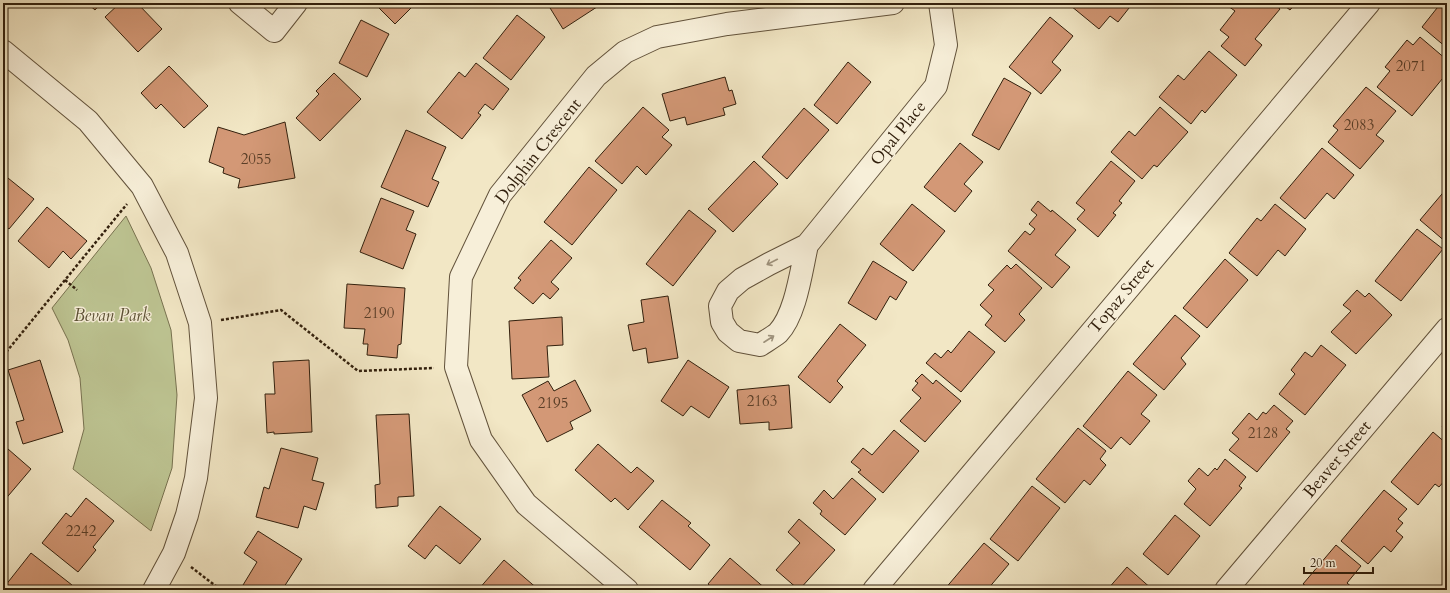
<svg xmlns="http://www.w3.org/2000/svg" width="1450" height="593" viewBox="0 0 1450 593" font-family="Cardo,serif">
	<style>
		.green { fill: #bdc492; stroke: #787250 }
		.building { fill: #d39876; stroke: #32200d }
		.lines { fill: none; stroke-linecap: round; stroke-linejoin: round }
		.minor-casing { stroke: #62523b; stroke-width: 24 }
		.path { stroke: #32200d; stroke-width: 2.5; stroke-dasharray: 3 2; stroke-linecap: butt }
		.minor { stroke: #f7efd9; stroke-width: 22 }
		.oneway { stroke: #9e927d }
		.labels { text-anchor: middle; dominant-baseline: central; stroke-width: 3; stroke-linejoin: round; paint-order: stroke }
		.number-label { font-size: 15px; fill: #5a3e27 }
		.street-label { font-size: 17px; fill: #32200d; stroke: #f7efd9 }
		.park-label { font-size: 17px; font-style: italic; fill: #5c5135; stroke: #f7efd9 }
	</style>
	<rect width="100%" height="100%" fill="#f2e7c5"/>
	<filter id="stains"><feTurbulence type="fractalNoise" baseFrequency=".005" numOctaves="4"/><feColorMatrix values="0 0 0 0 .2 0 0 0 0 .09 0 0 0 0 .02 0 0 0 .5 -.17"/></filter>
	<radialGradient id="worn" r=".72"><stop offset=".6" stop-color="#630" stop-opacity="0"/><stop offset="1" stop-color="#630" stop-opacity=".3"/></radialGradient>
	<polygon class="green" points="126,216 151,268 171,330 177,395 172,468 151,531 73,469 84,429 80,378 68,340 52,308"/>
	<g class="building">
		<polygon points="87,3 101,3 95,10"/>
		<polygon points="120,3 137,3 162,29 138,52 105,17"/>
		<polygon points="374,3 416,3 395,24"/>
		<polygon points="547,3 603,3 563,29"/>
		<polygon points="1074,3 1133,3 1118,22 1110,16 1099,29 1071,6"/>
		<polygon points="1230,3 1273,3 1280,9 1255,39 1262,45 1245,66 1221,46 1229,37 1220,30 1235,11 1228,6"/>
		<polygon points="1281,3 1296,3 1290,10"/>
		<polygon points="1441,3 1447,3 1447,48 1422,27"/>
		<polygon points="517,15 545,37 511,80 483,58"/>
		<polygon points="1050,17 1073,36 1052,62 1061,70 1041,94 1009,67"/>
		<polygon points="361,20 389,34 367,77 339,63"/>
		<polygon points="1420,37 1447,60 1447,73 1412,116 1377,87 1390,71 1385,67 1407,40 1413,45"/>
		<polygon points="1209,51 1237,75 1205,113 1202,110 1191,124 1159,97 1178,75 1184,80"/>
		<polygon points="848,62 871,82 837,124 814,105"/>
		<polygon points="476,63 509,89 493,110 485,104 478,113 481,115 462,139 427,112 459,72 465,77"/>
		<polygon points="169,66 208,106 184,128 161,104 156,109 141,93"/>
		<polygon points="334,73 361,99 320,141 296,118 319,94 316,91"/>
		<polygon points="725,77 729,91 732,90 736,104 723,108 725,115 687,125 685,117 670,121 662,94"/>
		<polygon points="1004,78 1031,93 999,150 972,135"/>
		<polygon points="1366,87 1396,111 1376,135 1384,141 1360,169 1328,142 1338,130 1333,126"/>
		<polygon points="643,107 669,130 662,137 672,145 646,175 637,166 622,184 595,161"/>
		<polygon points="1160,107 1188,132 1157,167 1154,165 1142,179 1111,152 1129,131 1135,136"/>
		<polygon points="804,108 829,130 787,179 762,157"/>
		<polygon points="285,122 295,178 238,188 240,179 223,173 224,168 209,162 218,127 244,135"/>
		<polygon points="406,130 446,147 432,179 439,182 428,207 381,187"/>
		<polygon points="960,143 983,162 964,184 972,191 955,212 924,187"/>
		<polygon points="1322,148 1354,175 1334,199 1327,193 1305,219 1280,198"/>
		<polygon points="754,161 778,184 733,232 708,209"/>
		<polygon points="1111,161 1135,181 1119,201 1122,203 1113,213 1116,215 1098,237 1077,219 1085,210 1076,203"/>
		<polygon points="589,167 617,190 572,245 544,222"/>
		<polygon points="3,174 34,199 9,229 3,224"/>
		<polygon points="1447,188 1447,243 1420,220"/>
		<polygon points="381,198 414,211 406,230 416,234 403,269 360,252"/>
		<polygon points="1038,201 1051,212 1052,210 1076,230 1055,255 1070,267 1052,288 1008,251 1025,231 1030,235 1035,229 1029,224 1037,215 1031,210"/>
		<polygon points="912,204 945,231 913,271 880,244"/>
		<polygon points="1275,204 1306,229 1285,256 1278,250 1257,276 1229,253 1257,218 1261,221"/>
		<polygon points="47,207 87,241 71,259 63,251 49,268 18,241"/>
		<polygon points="689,210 716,231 673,286 646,264"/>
		<polygon points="1417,229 1443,249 1401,301 1375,281"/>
		<polygon points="551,240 572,258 551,282 559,289 550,299 543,293 533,304 514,288 521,280 518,278"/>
		<polygon points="1225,259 1248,280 1207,328 1183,308"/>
		<polygon points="873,261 907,282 896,300 890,296 876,320 848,303"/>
		<polygon points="1016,264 1042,288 1019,314 1025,320 1005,342 985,325 992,316 980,305 994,290 988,285 1007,265 1011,269"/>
		<polygon points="347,284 405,288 401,344 398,345 397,358 367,355 368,344 363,344 365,329 344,328"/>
		<polygon points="1357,290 1365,297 1369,293 1392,315 1356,354 1331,332 1351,311 1343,305"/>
		<polygon points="668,296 678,358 648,363 646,348 633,351 628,325 644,322 641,300"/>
		<polygon points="1175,315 1200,336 1181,358 1186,364 1164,390 1133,364"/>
		<polygon points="562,317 563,345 547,346 549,377 512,379 509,321"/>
		<polygon points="840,324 866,345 837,381 843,387 830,403 798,377"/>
		<polygon points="969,331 995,352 961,392 926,363 935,353 941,358 948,350 951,353"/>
		<polygon points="1321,345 1346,365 1305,415 1279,394 1295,374 1291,370 1305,352 1312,357"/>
		<polygon points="40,360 63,432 23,444 16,422 24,420 8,370"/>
		<polygon points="309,360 312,432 274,434 274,432 267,433 265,394 275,394 273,362"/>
		<polygon points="688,360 729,387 709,418 691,406 683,416 661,401"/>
		<polygon points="1128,371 1157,395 1141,414 1150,421 1130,445 1121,437 1111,449 1083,426"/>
		<polygon points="922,374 933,384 936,380 961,401 925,442 900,421 921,398 912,390 918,383 915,381"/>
		<polygon points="575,380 591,411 570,422 573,429 547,442 522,395 548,381 554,391"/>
		<polygon points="789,385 792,428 769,430 769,422 740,424 737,390"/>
		<polygon points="1274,405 1293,421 1286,429 1290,432 1257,472 1229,450 1239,439 1232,433 1249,413 1257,420 1263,412 1266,414"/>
		<polygon points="409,414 414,496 398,497 398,506 376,508 375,485 380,484 376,415"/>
		<polygon points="1447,420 1447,431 1442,427"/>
		<polygon points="1078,428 1106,451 1100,459 1106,465 1090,485 1084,480 1065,503 1036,479"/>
		<polygon points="894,430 919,451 883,493 858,472 861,470 851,462 863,448 872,455"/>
		<polygon points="1433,432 1447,444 1447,478 1439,487 1435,484 1418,505 1391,482"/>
		<polygon points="598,444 631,473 637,467 654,481 628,510 615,498 611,502 575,470"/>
		<polygon points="281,448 318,458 312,480 324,483 316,510 304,506 298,528 256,517 264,487 269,489"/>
		<polygon points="8,449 31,469 3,502 3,455"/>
		<polygon points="1225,459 1246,477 1239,486 1242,488 1210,526 1184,504 1196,489 1188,481 1199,468 1208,476 1215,468 1217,470"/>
		<polygon points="852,478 876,499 845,535 820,514 822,511 813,503 824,490 833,499"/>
		<polygon points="1032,486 1060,508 1018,561 990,539"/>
		<polygon points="1384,490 1407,509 1398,519 1403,523 1396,531 1403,537 1391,552 1384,546 1368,564 1341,541"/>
		<polygon points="86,498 114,521 93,547 96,550 78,572 42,543 66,513 71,517"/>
		<polygon points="662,500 691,523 688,526 710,545 690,570 639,527"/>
		<polygon points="440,506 481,539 460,564 436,545 425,559 408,546"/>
		<polygon points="1175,515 1200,536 1168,575 1143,554"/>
		<polygon points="799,519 835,550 799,590 776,570 800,543 788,532"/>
		<polygon points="258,531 302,559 282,590 240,590 257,562 244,553"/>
		<polygon points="984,543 1009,564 987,590 944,590"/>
		<polygon points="1336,545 1361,566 1347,583 1353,588 1351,590 1303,590 1306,586 1303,584"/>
		<polygon points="31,553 72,585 68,590 7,590 8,589 5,586"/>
		<polygon points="730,558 767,590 715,590 708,584"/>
		<polygon points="504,560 539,590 478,590"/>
		<polygon points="1127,567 1153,590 1107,590"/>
	</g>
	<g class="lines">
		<g class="minor-casing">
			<g id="minor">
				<polyline points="240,3 274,31 296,3"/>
				<polyline points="3,51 88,121 142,186 177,253 200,323 206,398 196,478 187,515 174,553 154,590"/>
				<path d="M807 245C801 271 796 314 778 333 773 337 766 341 760 345L739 341 728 332 722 322 720 306 728 291 742 279 769 264 807 245 936 86 946 45 940 3"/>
				<polyline points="627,590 526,504 481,440 456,367 461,277 500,195 596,76 625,52 657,37 727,24 893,3"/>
				<polyline points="874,590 1369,3"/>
				<polyline points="1226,590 1447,329"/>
			</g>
		</g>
		<g class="path">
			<polyline points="65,280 77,290"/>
			<polyline points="221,320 281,310 358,371 434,368"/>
			<polyline points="3,356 127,204"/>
			<polyline points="191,567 221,590"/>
		</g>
		<use href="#minor" class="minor"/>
	</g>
	<defs><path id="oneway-shaft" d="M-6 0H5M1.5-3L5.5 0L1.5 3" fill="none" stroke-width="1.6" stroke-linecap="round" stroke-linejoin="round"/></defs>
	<g class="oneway">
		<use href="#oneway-shaft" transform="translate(772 262) rotate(153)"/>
		<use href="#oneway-shaft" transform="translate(769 339) rotate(-33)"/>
	</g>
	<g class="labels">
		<g class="number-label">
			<text x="1411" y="66">2071</text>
			<text x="1359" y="125">2083</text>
			<text x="256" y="159">2055</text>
			<text x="379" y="313">2190</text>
			<text x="762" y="401">2163</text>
			<text x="553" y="403">2195</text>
			<text x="1263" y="433">2128</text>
			<text x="81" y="531">2242</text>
		</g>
		<g class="street-label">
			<text transform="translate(898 133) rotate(-51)">Opal Place</text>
			<text transform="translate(538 151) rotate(-52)">Dolphin Crescent</text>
			<text transform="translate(1121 296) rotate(-50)">Topaz Street</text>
			<text transform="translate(1337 459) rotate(-50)">Beaver Street</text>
		</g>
		<g class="park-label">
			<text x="112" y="315">Bevan Park</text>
		</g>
	</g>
	<rect width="1450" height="593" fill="none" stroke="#f2e7c5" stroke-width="16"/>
	<rect x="4" y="4" width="1442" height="585" fill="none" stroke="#32200d" stroke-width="2"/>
	<rect x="8" y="8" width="1434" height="577" fill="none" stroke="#32200d"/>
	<path d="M1304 567v6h69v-6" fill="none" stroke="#32200d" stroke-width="2"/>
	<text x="1310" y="567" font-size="12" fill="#32200d" stroke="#f7efd9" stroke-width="3" paint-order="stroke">20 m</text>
	<rect width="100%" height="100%" filter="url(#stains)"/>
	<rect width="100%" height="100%" fill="url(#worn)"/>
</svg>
